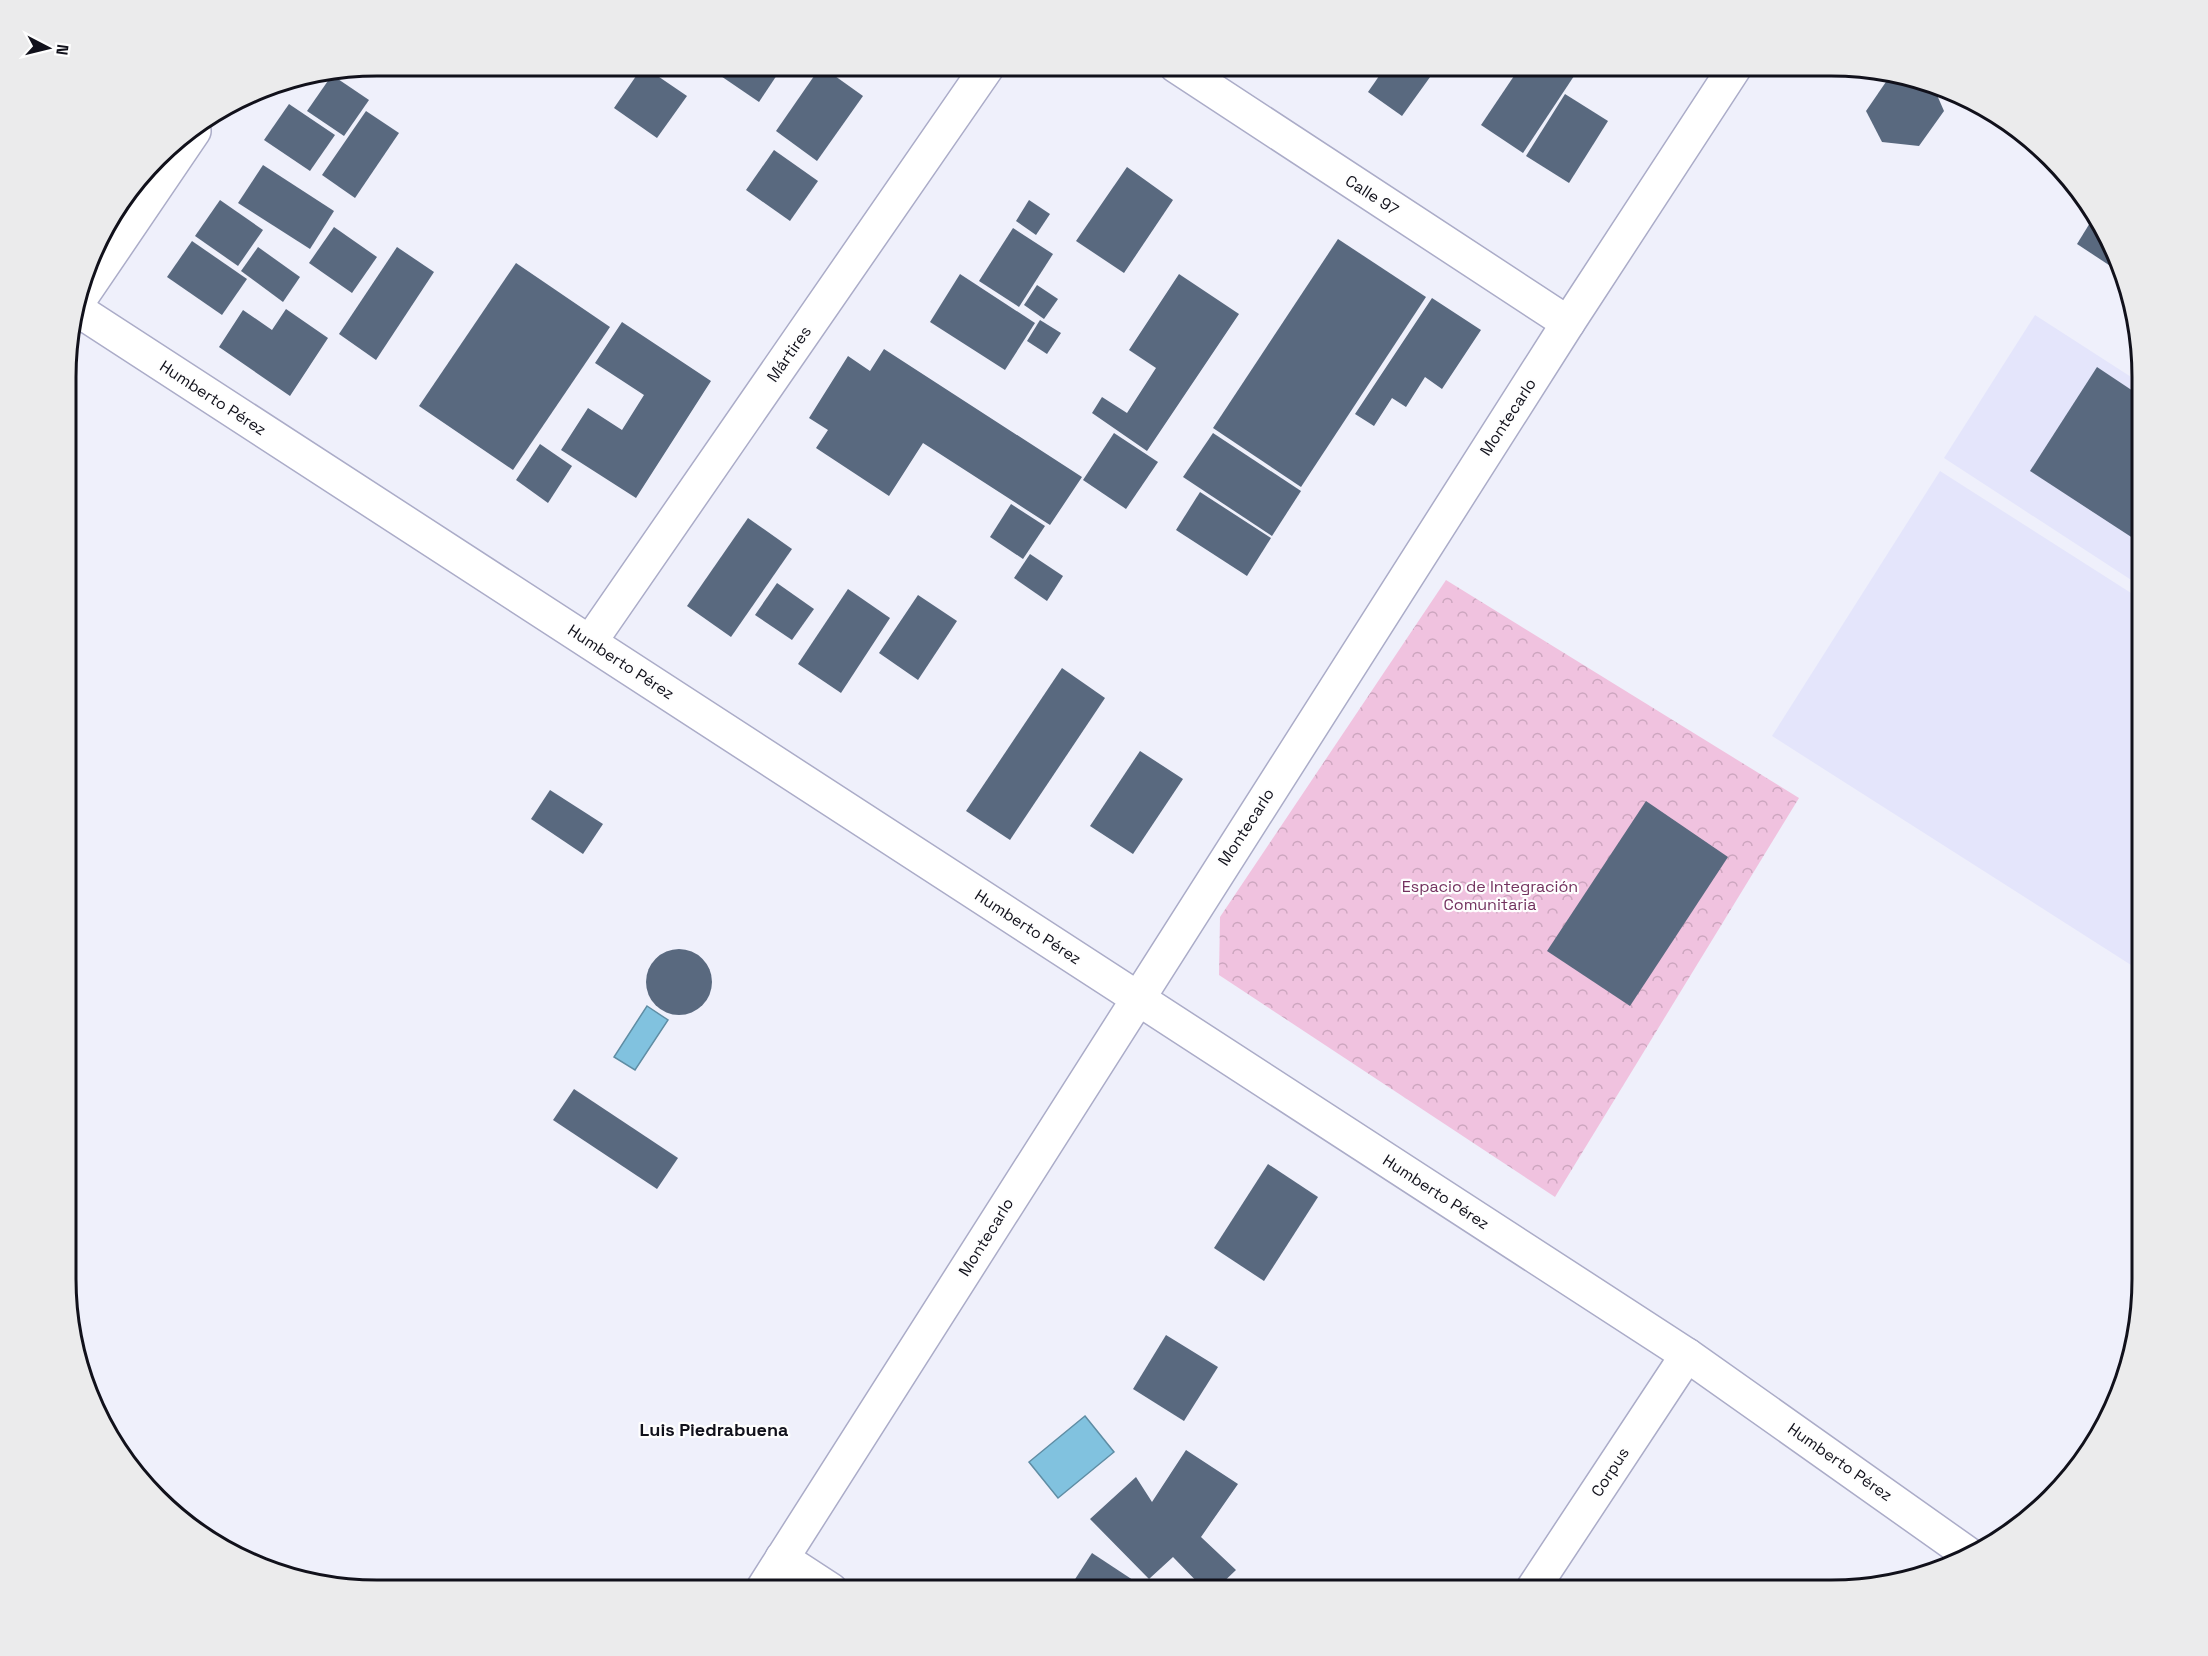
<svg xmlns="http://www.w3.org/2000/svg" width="2208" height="1656" viewBox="0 0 2208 1656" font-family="'Space Grotesk',sans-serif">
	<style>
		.built { fill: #e4e5fb }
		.park { fill: url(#park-crowns) }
		.water { fill: #81c2df; stroke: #5f8da4; stroke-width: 1.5 }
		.building { fill: #59697f }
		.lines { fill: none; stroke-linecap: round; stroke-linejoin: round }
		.minor-casing { stroke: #abacc8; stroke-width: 36 }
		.minor { stroke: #fff; stroke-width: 33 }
		.labels { text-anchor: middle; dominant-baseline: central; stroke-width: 4.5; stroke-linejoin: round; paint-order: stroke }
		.street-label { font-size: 16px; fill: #11111b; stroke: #fefefe }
		.park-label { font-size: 16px; fill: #73325f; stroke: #fefefe }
		.neighbourhood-label { font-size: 18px; font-weight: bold; fill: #11111b; stroke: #fefefe }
		.rim { fill: none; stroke: #11111b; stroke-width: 3 }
	</style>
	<defs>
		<pattern id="park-crowns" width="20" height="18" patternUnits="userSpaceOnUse" patternTransform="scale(1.5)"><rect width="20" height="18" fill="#f0c2df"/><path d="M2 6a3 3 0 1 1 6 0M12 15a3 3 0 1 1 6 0" fill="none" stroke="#cda6bf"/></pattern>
	</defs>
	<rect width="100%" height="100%" fill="#eff0fb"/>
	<g class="built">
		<polygon points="2035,315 2142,384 2142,587 1944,458"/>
		<polygon points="1940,471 2142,600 2142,972 1772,736"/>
	</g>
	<polygon class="park" points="1446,580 1799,798 1555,1197 1219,975 1220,917"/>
	<g class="water">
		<polygon points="647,1006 668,1020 635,1070 614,1057"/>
		<polygon points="1085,1416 1114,1452 1058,1498 1029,1462"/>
	</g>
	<g class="building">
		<polygon points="643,66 687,96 657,138 614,108"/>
		<polygon points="719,66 783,66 759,102 715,72"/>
		<polygon points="821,66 863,96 817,161 776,131"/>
		<polygon points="1386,66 1438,66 1402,116 1368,92"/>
		<polygon points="1520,67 1580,67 1523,153 1481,125"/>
		<polygon points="332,75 369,100 344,136 307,111"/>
		<polygon points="1890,76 1933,86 1944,111 1919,146 1882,142 1866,111"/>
		<polygon points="1565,94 1608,121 1569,183 1526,156"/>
		<polygon points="289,104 335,135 310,171 264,140"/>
		<polygon points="366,111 399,133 355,198 322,175"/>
		<polygon points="774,150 818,181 790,221 746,190"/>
		<polygon points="263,165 334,211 310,249 238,203"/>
		<polygon points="1127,167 1173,200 1124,273 1076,241"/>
		<polygon points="220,200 263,230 238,266 195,236"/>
		<polygon points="1029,200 1050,214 1036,235 1016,221"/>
		<polygon points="2093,218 2110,240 2121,273 2077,244"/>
		<polygon points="334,227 377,257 352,293 309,263"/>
		<polygon points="1013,228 1053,254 1019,307 979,281"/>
		<polygon points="1338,239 1426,297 1301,487 1213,428"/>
		<polygon points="192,241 247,279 222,315 167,277"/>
		<polygon points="258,247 300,277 283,302 241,271"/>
		<polygon points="397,247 434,272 376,360 339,334"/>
		<polygon points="516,263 610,327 513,470 419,406"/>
		<polygon points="960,274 1035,323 1005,370 930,322"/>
		<polygon points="1179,274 1239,314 1147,451 1092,413 1102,397 1127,413 1156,368 1129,350"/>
		<polygon points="1037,285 1058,299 1044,319 1024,305"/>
		<polygon points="1432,298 1481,330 1442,389 1425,377 1406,407 1392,398 1374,426 1355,414"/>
		<polygon points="286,309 328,338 290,396 219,347 243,310 272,330"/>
		<polygon points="1040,320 1061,333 1047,354 1027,341"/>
		<polygon points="622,322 711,381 636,498 561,450 588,408 622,430 644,395 595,363"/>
		<polygon points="884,349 1082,477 1050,525 923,443 889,496 816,448 828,430 809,418 848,356 870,371"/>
		<polygon points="2097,367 2142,397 2142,544 2030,471"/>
		<polygon points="1114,433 1158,462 1126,509 1083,480"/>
		<polygon points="1213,433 1301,491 1272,536 1183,477"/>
		<polygon points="540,444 572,466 548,503 516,480"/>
		<polygon points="1200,492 1271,538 1247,576 1176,530"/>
		<polygon points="1011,504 1045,526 1023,559 990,537"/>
		<polygon points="748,518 792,549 731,637 687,606"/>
		<polygon points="1030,554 1063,576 1047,601 1014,578"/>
		<polygon points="777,583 814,609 792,640 755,615"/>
		<polygon points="848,589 890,618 841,693 798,664"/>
		<polygon points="918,595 957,621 918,680 879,653"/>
		<polygon points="1062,668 1105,698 1010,840 966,811"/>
		<polygon points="1140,751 1183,779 1133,854 1090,826"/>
		<polygon points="550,790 603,824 583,854 531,819"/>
		<polygon points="1646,801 1728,857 1630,1006 1547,951"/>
		<circle cx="679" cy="982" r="33"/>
		<polygon points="574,1089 678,1158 657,1189 553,1120"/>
		<polygon points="1268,1164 1318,1197 1264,1281 1214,1248"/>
		<polygon points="1166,1335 1218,1367 1184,1421 1133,1389"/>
		<polygon points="1186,1450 1238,1484 1201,1537 1236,1570 1215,1590 1205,1590 1173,1557 1149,1579 1090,1519 1136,1477 1152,1502"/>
		<polygon points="1092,1553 1142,1586 1140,1590 1068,1590"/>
	</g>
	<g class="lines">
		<g class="minor-casing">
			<g id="minor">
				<polyline points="1176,66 1568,323"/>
				<polyline points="82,296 194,131"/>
				<polyline points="78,310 1687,1355 1971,1556"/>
				<polyline points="590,642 988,66"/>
				<polyline points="782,1558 831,1590"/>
				<polyline points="762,1590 1568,323 1735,67"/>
				<polyline points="1532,1590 1687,1355"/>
			</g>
		</g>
		<use href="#minor" class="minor"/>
	</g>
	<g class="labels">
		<g class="street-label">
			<text transform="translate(1372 195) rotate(33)">Calle 97</text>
			<text transform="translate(789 354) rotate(-55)">Mártires</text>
			<text transform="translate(213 398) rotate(33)">Humberto Pérez</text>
			<text transform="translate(1508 417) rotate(-57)">Montecarlo</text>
			<text transform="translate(621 662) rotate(33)">Humberto Pérez</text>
			<text transform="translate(1246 827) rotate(-57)">Montecarlo</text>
			<text transform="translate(1028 927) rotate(33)">Humberto Pérez</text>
			<text transform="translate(1436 1192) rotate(33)">Humberto Pérez</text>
			<text transform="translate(986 1237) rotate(-58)">Montecarlo</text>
			<text transform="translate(1840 1462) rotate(35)">Humberto Pérez</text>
			<text transform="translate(1610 1472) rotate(-57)">Corpus</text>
		</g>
		<g class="park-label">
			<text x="1490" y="886">Espacio de Integración<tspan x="1490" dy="18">Comunitaria</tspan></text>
		</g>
		<g class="neighbourhood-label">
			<text x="714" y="1429">Luis Piedrabuena</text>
		</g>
	</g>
	<path d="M0 0H2208V1656H0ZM377 76H1831A301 301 0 0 1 2132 377V1279A301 301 0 0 1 1831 1580H377A301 301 0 0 1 76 1279V377A301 301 0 0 1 377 76Z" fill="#ebebec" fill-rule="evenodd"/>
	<path class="rim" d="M377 76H1831A301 301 0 0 1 2132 377V1279A301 301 0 0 1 1831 1580H377A301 301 0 0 1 76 1279V377A301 301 0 0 1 377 76Z"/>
	<g transform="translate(48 48) rotate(97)" stroke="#fefefe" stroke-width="4.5" paint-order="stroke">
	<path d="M0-4.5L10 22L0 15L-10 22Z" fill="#11111b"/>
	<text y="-9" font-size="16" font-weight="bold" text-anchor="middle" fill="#11111b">N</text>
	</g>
</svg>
